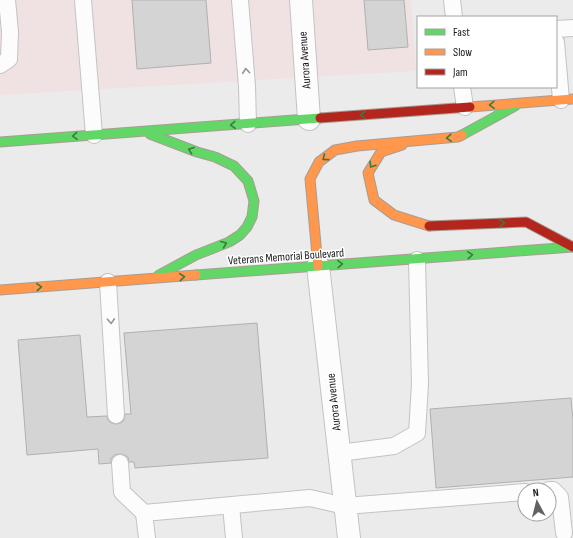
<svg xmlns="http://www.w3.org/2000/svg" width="573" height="538" viewBox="0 0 573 538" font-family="'Sofia Sans Condensed',sans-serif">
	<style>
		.commercial { fill: #f0e1e3 }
		.building { fill: #d4d4d5; stroke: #b0b0b1 }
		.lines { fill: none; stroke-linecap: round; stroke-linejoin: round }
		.lane-casing { stroke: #c3c3c3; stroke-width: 18 }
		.street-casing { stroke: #c3c3c3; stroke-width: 24 }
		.fast-casing { stroke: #a89d93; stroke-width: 11 }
		.slow-casing { stroke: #a89d93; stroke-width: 11 }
		.jam-casing { stroke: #a89d93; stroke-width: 11 }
		.lane { stroke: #fcfcfc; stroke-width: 16 }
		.street { stroke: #fcfcfc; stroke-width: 22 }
		.fast { stroke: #63d668; stroke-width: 9 }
		.slow { stroke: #ff974d; stroke-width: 9 }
		.jam { stroke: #b3261e; stroke-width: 9 }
		.oneway { stroke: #969696 }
		.oneway2 { stroke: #3e7841 }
		.labels { text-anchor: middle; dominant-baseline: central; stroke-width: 3; stroke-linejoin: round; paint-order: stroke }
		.street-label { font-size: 12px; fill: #19191a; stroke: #fff }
	</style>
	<rect width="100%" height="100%" fill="#ebebec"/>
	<polygon class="commercial" points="0,0 411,0 416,71 0,95"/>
	<g class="building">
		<polygon points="132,0 206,0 211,63 137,69"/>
		<polygon points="364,0 404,0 408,47 368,50"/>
		<polygon points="257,323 268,458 135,468 134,462 129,462 128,457 124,455 120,454 114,455 111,459 111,463 99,464 98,449 27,455 18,340 80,335 87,417 107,416 108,420 111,423 117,424 121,423 124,420 125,414 131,414 124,333"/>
		<polygon points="571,398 573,420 573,477 436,488 430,409"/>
	</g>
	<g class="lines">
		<g class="lane-casing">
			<g id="lane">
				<polyline points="83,0 94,135"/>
				<polyline points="240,0 247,86 248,124"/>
				<polyline points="452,0 454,17"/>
				<polyline points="556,29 573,28"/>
				<polyline points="556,42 561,100"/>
				<polyline points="0,65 9,59 10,32 7,0"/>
				<polyline points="462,87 465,107"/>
				<polyline points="108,282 116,415"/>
				<polyline points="339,453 394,446 417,433 420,384 417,260"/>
				<polyline points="120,463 122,492 144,513"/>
				<polyline points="549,490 553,490 560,497 564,533"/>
				<polyline points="231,506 234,538"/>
				<polyline points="147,538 144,513 310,498 345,506 525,492"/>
			</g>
		</g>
		<g class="street-casing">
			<g id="street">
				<polyline points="301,0 309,119"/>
				<polyline points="318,266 349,538"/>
			</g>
		</g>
		<g class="fast-casing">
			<g id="fast">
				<polyline points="150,134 197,152 215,157 234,166 248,181 254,201 252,217 247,227 240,235 229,242 196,255 159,275"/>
				<polyline points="462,135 515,106"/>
				<polyline points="0,142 320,118"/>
				<polyline points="196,275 573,247"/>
			</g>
		</g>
		<g class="slow-casing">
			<g id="slow">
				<polyline points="470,107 573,99"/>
				<polyline points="402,145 381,152 368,173 374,200 394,215 429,226"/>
				<polyline points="318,266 310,179 319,162 335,150 357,146 458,137 462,135"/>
				<polyline points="0,290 196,275"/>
			</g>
		</g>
		<g class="jam-casing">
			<g id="jam">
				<polyline points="320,118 470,107"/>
				<polyline points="429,226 526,222 573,247"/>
			</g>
		</g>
		<use href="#lane" class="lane"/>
		<use href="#street" class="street"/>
		<use href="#fast" class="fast"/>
		<use href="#slow" class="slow"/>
		<use href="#jam" class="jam"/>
	</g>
	<defs><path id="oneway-chevron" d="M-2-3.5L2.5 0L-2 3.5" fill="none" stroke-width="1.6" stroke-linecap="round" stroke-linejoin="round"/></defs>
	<g class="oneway">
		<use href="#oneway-chevron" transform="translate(246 71) rotate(-95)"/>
		<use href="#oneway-chevron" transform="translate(111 321) rotate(87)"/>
	</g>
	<g class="oneway2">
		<use href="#oneway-chevron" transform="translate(492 105) rotate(176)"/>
		<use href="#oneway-chevron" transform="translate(363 115) rotate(176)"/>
		<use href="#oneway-chevron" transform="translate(233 125) rotate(176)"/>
		<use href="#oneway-chevron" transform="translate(75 136) rotate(176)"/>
		<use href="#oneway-chevron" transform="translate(449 138) rotate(176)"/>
		<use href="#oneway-chevron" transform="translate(191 150) rotate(-160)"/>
		<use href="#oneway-chevron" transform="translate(325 158) rotate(143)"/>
		<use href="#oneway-chevron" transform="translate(372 165) rotate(123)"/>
		<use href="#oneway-chevron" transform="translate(502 223) rotate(-2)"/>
		<use href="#oneway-chevron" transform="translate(224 244) rotate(-22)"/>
		<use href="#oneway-chevron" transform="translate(470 255) rotate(-5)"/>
		<use href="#oneway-chevron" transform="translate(340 264) rotate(-3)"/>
		<use href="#oneway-chevron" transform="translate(182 277) rotate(-5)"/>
		<use href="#oneway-chevron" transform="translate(39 287) rotate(-4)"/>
	</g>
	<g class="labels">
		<g class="street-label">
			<text transform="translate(305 60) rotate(-94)">Aurora Avenue</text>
			<text transform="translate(286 257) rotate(-4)">Veterans Memorial Boulevard</text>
			<text transform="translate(334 402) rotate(-96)">Aurora Avenue</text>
		</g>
	</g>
	<rect x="417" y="16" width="140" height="72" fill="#ffffff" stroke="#a3a3a3"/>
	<rect x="425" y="29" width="20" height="6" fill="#63d668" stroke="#a3a3a3"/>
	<text x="453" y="36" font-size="12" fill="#19191a">Fast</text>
	<rect x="425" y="49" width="20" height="6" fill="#ff974d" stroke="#a3a3a3"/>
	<text x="453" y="56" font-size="12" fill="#19191a">Slow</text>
	<rect x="425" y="69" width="20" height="6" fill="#b3261e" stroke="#a3a3a3"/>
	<text x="453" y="76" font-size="12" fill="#19191a">Jam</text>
	<g transform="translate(537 502) rotate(353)"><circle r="19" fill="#ffffff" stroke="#a3a3a3"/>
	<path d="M0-3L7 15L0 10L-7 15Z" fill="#626264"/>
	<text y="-6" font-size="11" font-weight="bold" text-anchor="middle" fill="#19191a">N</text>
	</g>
</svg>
